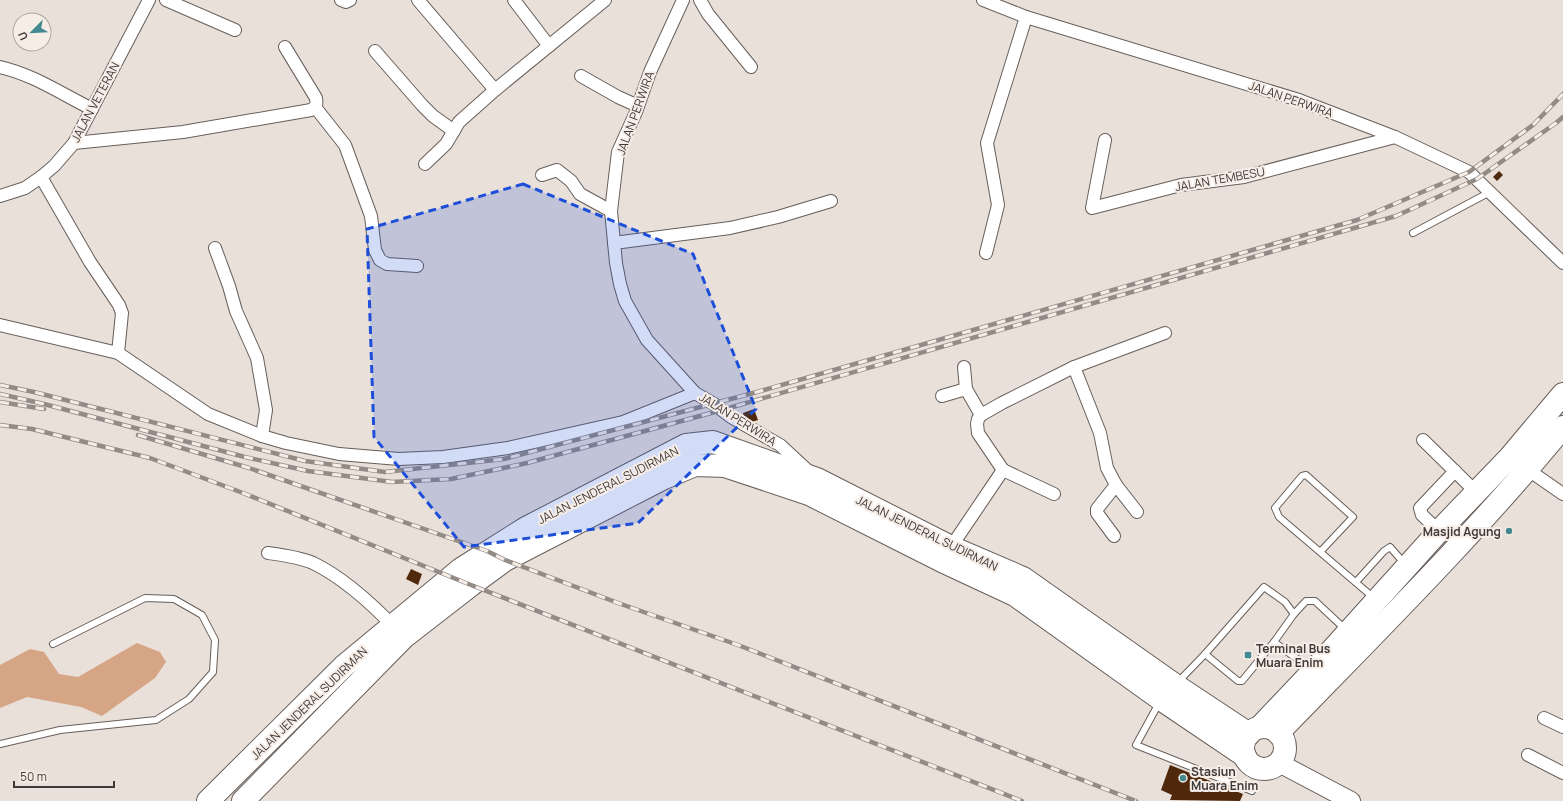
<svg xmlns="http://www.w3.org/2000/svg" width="1563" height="801" viewBox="0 0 1563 801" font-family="Manrope,sans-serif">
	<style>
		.water { fill: #d6a586 }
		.building { fill: #50280b }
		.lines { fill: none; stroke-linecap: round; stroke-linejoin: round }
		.lane-casing { stroke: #675e59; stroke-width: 8 }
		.street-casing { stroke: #675e59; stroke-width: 14 }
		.secondary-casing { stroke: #675e59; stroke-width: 20 }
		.highway-casing { stroke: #675e59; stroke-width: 24 }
		.lane { stroke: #fff; stroke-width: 6 }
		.street { stroke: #fff; stroke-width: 12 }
		.secondary { stroke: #fff; stroke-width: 18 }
		.highway { stroke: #fff; stroke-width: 22 }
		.rail-casing { stroke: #928b86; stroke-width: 4.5 }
		.rail { stroke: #f7ede7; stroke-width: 3; stroke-dasharray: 9; stroke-linecap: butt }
		.marked { fill: #1d4ed8; fill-opacity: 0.2; stroke: #1d4ed8; stroke-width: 3; stroke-dasharray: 8 5; stroke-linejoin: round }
		.poi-dot { fill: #438a90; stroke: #f7ede7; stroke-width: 1.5 }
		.labels { text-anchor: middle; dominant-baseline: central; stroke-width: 4; stroke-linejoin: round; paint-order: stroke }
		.street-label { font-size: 12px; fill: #3f3b38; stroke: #f7ede7 }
		.poi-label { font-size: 12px; font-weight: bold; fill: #3f3b38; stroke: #f7ede7; text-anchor: start }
	</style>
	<rect width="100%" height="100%" fill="#eae0da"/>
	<polygon class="water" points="137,643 160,652 166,662 155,678 102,716 81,707 27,697 0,708 0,665 30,649 44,652 59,674 78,677"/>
	<g class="building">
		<polygon points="1499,171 1503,175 1497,181 1493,177"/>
		<polygon points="754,409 758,420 746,424 743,413"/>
		<polygon points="411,569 422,574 418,585 406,579"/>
		<polygon points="1170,765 1243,794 1240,801 1170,800 1172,795 1161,790"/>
	</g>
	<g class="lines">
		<g class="lane-casing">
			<g id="lane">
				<polyline points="1413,233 1490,192"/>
				<polyline points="1320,552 1353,517 1306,475 1302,476 1275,508 1279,517 1374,598"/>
				<polyline points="1356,582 1384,551 1390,547 1404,563"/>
				<polyline points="1294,614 1306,601 1315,601 1345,629"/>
				<polyline points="1205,654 1238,681 1242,681 1274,642"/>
				<polyline points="1177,683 1205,654 1264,587 1285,602 1294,614 1274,642 1311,669"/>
				<polyline points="1159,703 1136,745 1252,791"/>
				<polyline points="0,744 60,730 156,720 189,699 213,672 215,640 202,615 174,599 145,598 53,644"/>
			</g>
		</g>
		<g class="street-casing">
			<g id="street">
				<polyline points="166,0 235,30"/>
				<polyline points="341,0 346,2 350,0"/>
				<polyline points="418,0 495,90"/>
				<polyline points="514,0 549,46"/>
				<polyline points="683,0 650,72 636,112 618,152 611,211 616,263 620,284 625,301 647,340 695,393 714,404 731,417 780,445 807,470"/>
				<polyline points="700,0 708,14 751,67"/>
				<polyline points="983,0 1026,17 1299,100 1395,137 1469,172 1563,263"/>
				<polyline points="375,51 422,105 433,116 454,131"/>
				<path d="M0 67C32 74 62 94 92 109"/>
				<polyline points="581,76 618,97 638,106"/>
				<polyline points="315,107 345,145 371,216 375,250 380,260 387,264 417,266"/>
				<polyline points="1105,140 1092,208 1181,185 1244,177 1395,137"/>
				<path d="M74 143 183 132 311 110C317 106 317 104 316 98L285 47"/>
				<polyline points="425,164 446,144 459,122 495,90 605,0"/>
				<polyline points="542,175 557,170 571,181 580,194 611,211"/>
				<polyline points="41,177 90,262 119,305 122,313 118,353"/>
				<polyline points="0,196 25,188 41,177 54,166 74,143 149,0"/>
				<polyline points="614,243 730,228 778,217 831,201"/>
				<polyline points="215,248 229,286 236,311 257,358 266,410 262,436"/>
				<polyline points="986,253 998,205 987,143 1026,17"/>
				<polyline points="0,325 118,353 208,414 262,436 286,443 339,454 399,459 443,457 508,448 623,422 695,393"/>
				<polyline points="964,367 966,389 981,415"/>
				<polyline points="1074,367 1100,433 1107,468 1116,485 1137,512"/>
				<polyline points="942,396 966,389"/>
				<polyline points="1423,440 1476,492"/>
				<polyline points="1524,467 1563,494"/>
				<polyline points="1003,470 1054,494"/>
				<polyline points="1439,531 1422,515 1420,508 1455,471"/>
				<polyline points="1114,536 1097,513 1097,509 1116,485"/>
				<polyline points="951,547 1003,470 978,433 977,424 978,419 981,415 1002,403 1074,367 1165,333"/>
				<path d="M268 553C283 555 299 557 313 563 342 577 374 606 396 629"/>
				<polyline points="1544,718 1563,727"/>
				<polyline points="1528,755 1563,773"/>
			</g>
		</g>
		<g class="secondary-casing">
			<polyline id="secondary" points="1279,763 1351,801"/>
		</g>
		<g class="highway-casing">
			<g id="highway">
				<polyline points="1260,727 1313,671 1439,531 1510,457 1563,394"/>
				<circle cx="1264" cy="748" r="21"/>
				<path d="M1278 733C1375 633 1475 534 1563 427"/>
				<polyline points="208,801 344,666 461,569 526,528 686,445 713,442 817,479 951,547 1023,578 1175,685 1249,734"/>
				<polyline points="243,801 404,637 471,585 505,560 664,478 695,465 725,466 809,494 942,561 1015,595 1162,700 1245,756"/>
			</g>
		</g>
		<use href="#lane" class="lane"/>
		<use href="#street" class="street"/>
		<use href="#secondary" class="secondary"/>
		<use href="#highway" class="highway"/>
		<g class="rail-casing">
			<g id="rail">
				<polyline points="0,385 34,392 305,461 385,472 504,459 757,392 1357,220 1469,172 1533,125 1563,94"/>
				<polyline points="0,394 44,404 245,457 308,471 392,482 451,479 527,463 722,410 1396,216 1477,179 1556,123 1563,117"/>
				<polyline points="0,402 44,409"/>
				<polyline points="0,425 32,429 150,458 243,493 471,585 1022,801"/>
				<polyline points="138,435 249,468 487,551 505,560 618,603 738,645 1136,801"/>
			</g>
		</g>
		<use href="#rail" class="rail"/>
	</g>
	<path class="marked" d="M523 184 693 254 756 409 638 523 464 547 374 437 367 229Z"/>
	<g class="poi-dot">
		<circle cx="1509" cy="531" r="4"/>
		<rect x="1244" y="651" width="8" height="8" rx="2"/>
		<circle cx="1183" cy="778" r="4"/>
	</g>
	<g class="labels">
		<g class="street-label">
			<text transform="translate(1291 99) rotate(19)">JALAN PERWIRA</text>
			<text transform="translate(95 102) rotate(-62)">JALAN VETERAN</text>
			<text transform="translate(635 113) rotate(-70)">JALAN PERWIRA</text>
			<text transform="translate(1220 179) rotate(-10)">JALAN TEMBESU</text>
			<text transform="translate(738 419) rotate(32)">JALAN PERWIRA</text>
			<text transform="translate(608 485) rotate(-27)">JALAN JENDERAL SUDIRMAN</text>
			<text transform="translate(927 533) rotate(26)">JALAN JENDERAL SUDIRMAN</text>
			<text transform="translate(309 703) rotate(-44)">JALAN JENDERAL SUDIRMAN</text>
		</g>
		<g class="poi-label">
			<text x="1501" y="531" text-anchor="end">Masjid Agung</text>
			<text x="1256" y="648">Terminal Bus<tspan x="1256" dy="14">Muara Enim</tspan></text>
			<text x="1191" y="771">Stasiun<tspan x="1191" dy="14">Muara Enim</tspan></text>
		</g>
	</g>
	<g transform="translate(32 32) rotate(246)"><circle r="19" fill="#f7ede7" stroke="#ada6a1"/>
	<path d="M0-3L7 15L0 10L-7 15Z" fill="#438a90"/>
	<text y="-6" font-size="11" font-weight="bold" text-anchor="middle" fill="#3f3b38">U</text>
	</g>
	<path d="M14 781v6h100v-6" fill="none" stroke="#3f3b38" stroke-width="2"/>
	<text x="20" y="781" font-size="12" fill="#3f3b38" stroke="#f7ede7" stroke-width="3" paint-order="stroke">50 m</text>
</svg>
